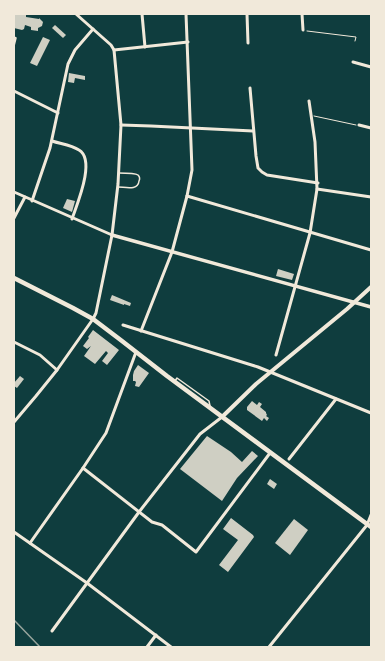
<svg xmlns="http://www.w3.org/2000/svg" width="385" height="661" viewBox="0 0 385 661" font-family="'Titillium Web',sans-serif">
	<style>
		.building { fill: #cfcfc3 }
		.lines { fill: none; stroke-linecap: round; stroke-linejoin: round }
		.path { stroke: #f1e9da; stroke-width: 1 }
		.service { stroke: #f1e9da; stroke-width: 1.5 }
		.minor { stroke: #f1e9da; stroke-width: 3 }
		.tertiary { stroke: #f1e9da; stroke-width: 3.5 }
		.secondary { stroke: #f1e9da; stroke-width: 4 }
		.primary { stroke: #f1e9da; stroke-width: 4.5 }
		.rail { stroke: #97a49c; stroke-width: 1.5 }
	</style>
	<rect width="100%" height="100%" fill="#0f3d3e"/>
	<g class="building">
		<polygon points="14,14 26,14 26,17 39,19 39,18 43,22 42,26 38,28 38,31 31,30 31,27 25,25 24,29 22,30 14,28"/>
		<polygon points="55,25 66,35 63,38 52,28"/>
		<polygon points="43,37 50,40 37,66 30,63"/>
		<polygon points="69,73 85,76 85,80 75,78 74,83 68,82"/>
		<polygon points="67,199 75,201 72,212 63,208"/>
		<polygon points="278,269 294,274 292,280 276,276"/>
		<polygon points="112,295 131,303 130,306 124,304 124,305 110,300"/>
		<polygon points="93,330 119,350 107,365 102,361 108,353 106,351 95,364 84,356 91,346 87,349 83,346 89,338 88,337"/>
		<polygon points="138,365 149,373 139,387 135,386 136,382 135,381 133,381 133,375 134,371"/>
		<polygon points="20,376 24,379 17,388 14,386 14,383"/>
		<polygon points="252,401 257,405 259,402 262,404 260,407 266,412 266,413 267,415 266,416 269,418 267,421 264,418 262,421 247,410 247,407"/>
		<polygon points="207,436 231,452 242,462 252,451 258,456 237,478 222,501 180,469"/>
		<polygon points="270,479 277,484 274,489 267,484"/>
		<polygon points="231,518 253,535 254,537 228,572 219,565 238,540 223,529"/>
		<polygon points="294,519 308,530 290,555 275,543"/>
	</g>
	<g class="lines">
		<g class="path">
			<polyline points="307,31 356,37 355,41"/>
			<polyline points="314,116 356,125"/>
		</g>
		<g class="service">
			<polyline points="14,37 16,38 14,46"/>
			<path d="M118 187C125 187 138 191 139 181 140 179 140 177 138 175 135 173 123 173 119 173"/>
			<polyline points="175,381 177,378 209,401 210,406"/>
		</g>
		<g class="minor">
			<polyline points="142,14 145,47"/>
			<polyline points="247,14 248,43"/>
			<polyline points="302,14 303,30"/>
			<polyline points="114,50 188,42"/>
			<polyline points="353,62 371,67"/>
			<polyline points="250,88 256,156 258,168 262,172 267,175 318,183"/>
			<polyline points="14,91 58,113"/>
			<polyline points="121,125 151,126 253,131"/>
			<polyline points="359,125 371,128"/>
			<path d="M52 141C61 144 71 145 79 150 96 160 77 204 72 219"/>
			<polyline points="317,189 371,197"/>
			<polyline points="14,192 112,235"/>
			<polyline points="187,196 371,250"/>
			<polyline points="32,201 50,148 68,64 75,50 93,29"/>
			<polyline points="14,218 25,197"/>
			<polyline points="123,325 258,367 371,413"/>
			<polyline points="141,331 172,252 187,196 192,170 186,14"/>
			<polyline points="14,342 40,355 57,370"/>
			<polyline points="276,355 310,233 317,189 315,142 309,101"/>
			<polyline points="14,422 36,396 57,370 93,319 96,313 112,235 118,184 121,125 114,50 111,45 76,14"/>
			<polyline points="289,459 336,399"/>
			<polyline points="83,468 152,522 162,525 196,552 270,453"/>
			<polyline points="14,532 87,583 171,647"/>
			<polyline points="30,543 83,468 106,433 136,352"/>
			<polyline points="52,631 139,512 200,434 222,417"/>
			<polyline points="147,647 156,635"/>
			<polyline points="269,647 367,525 371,515"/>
		</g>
		<polyline class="tertiary" points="112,235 371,307"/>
		<polyline class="secondary" points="222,417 256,384 347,309 371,287"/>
		<polyline class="primary" points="14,278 73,308 93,319 122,341 167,376 371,527"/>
		<polyline class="rail" points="14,620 40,647"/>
	</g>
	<rect width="385" height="661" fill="none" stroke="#f1e9da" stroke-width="30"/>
</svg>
